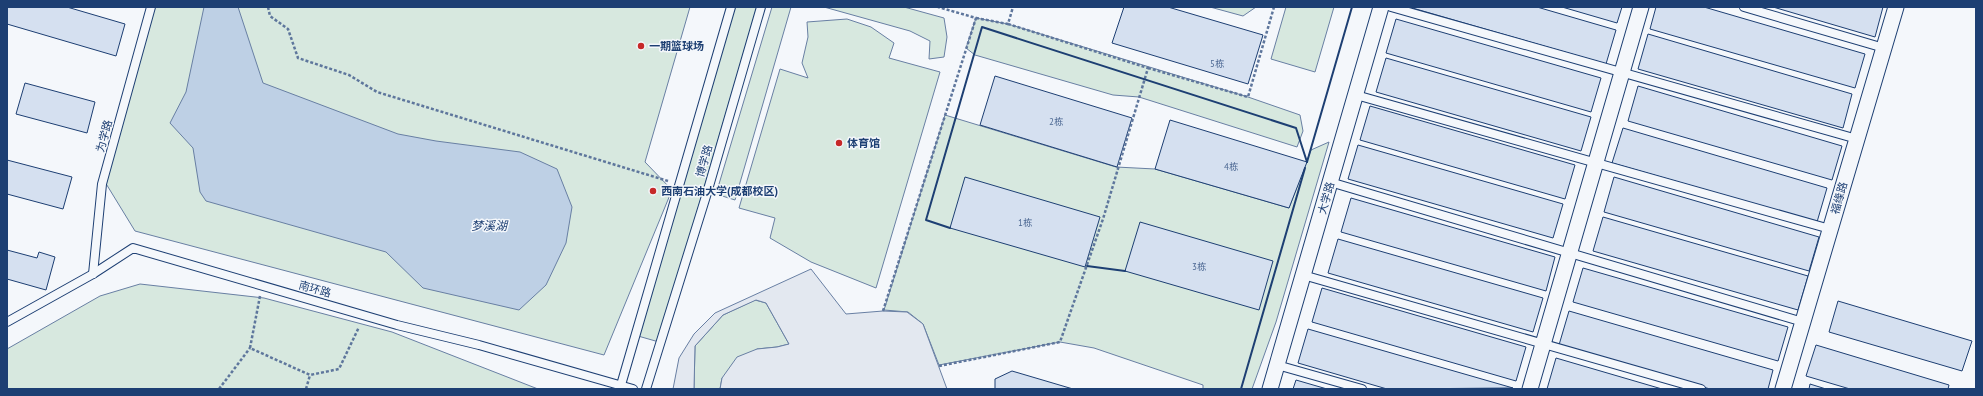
<svg xmlns="http://www.w3.org/2000/svg" width="1983" height="396" viewBox="0 0 1983 396" font-family="'PT Sans','Noto Sans SC',sans-serif">
	<style>
		.green { fill: #d7e8df; stroke: #687fa3 }
		.parking { fill: #e3e8f0; stroke: #687fa3 }
		.water { fill: #bed0e5; stroke: #687fa3 }
		.building { fill: #d5e0f0; stroke: #1d3f73 }
		.lines { fill: none; stroke-linecap: round; stroke-linejoin: round }
		.lane-casing { stroke: #1d3f73; stroke-width: 10 }
		.street-casing { stroke: #1d3f73; stroke-width: 17 }
		.path { stroke: #5e769c; stroke-width: 2.5; stroke-dasharray: 3 2; stroke-linecap: butt }
		.lane { stroke: #f4f7fb; stroke-width: 8 }
		.street { stroke: #f4f7fb; stroke-width: 15 }
		.wall { stroke: #1d3f73; stroke-width: 2 }
		.poi-dot { fill: #c62828; stroke: #f4f7fb; stroke-width: 1.5 }
		.labels { text-anchor: middle; dominant-baseline: central; stroke-width: 3; stroke-linejoin: round; paint-order: stroke }
		.number-label { font-size: 9px; fill: #4b6792 }
		.poi-label { font-size: 11px; font-weight: bold; fill: #1d3f73; stroke: #f4f7fb; text-anchor: start }
		.street-label { font-size: 11px; fill: #1d3f73; stroke: #f4f7fb }
		.water-label { font-size: 12px; font-style: italic; fill: #1d3f73; stroke: #f4f7fb }
	</style>
	<rect width="100%" height="100%" fill="#f4f7fb"/>
	<g class="green">
		<polygon points="154,7 690,7 645,162 672,190 604,355 135,231 105,182"/>
		<polygon points="733,7 757,7 659,342 638,336"/>
		<polygon points="772,7 791,7 735,200 716,194"/>
		<polygon points="824,7 904,7 944,18 947,37 944,57 929,59 930,41 910,31"/>
		<polygon points="1210,7 1256,7 1243,16"/>
		<polygon points="1286,7 1334,7 1315,72 1271,59"/>
		<polygon points="976,18 1008,24 1248,97 1300,115 1303,131 1297,147 1139,97 1113,95 975,55 966,48"/>
		<polygon points="847,19 871,27 894,43 889,58 940,72 876,288 811,262 770,238 775,218 739,208 780,69 808,78 802,63 808,37 807,22"/>
		<polygon points="945,115 1116,167 1155,169 1289,208 1311,150 1329,142 1276,322 1252,389 1203,389 1203,385 1094,348 1060,342 939,365 923,324 908,312 884,310"/>
		<polygon points="140,284 264,298 392,332 538,389 7,389 7,349 100,296"/>
		<polygon points="755,300 766,303 789,344 777,347 757,349 722,378 720,389 694,389 695,346 723,315"/>
	</g>
	<polygon class="parking" points="811,269 846,314 883,311 907,312 923,324 947,389 720,389 722,378 737,357 757,349 777,347 789,344 766,303 756,300 723,315 695,346 694,389 673,389 679,358 694,334 715,313"/>
	<polygon class="water" points="204,7 238,7 263,83 398,134 436,141 520,152 557,169 572,207 566,243 546,285 519,310 423,288 386,252 206,201 200,192 193,148 170,123 186,92"/>
	<g class="building">
		<polygon points="7,7 67,7 125,24 116,56 7,24"/>
		<polygon points="1124,7 1168,7 1263,35 1248,84 1112,43"/>
		<polygon points="1409,7 1537,7 1616,30 1606,64"/>
		<polygon points="1562,7 1622,7 1617,23"/>
		<polygon points="1656,7 1704,7 1865,54 1855,88 1650,29"/>
		<polygon points="1773,7 1883,7 1875,37"/>
		<polygon points="1396,19 1601,78 1591,112 1386,53"/>
		<polygon points="1648,34 1852,94 1843,128 1638,69"/>
		<polygon points="1386,58 1591,117 1581,151 1376,92"/>
		<polygon points="995,76 1132,118 1117,167 980,125"/>
		<polygon points="25,83 95,102 87,133 16,114"/>
		<polygon points="1638,86 1842,146 1832,180 1628,121"/>
		<polygon points="1370,106 1575,165 1565,199 1360,140"/>
		<polygon points="1170,120 1307,162 1289,208 1155,169"/>
		<polygon points="1623,128 1827,188 1817,222 1612,163"/>
		<polygon points="1358,145 1563,204 1553,238 1348,179"/>
		<polygon points="7,160 72,177 63,209 7,194"/>
		<polygon points="965,177 1100,217 1085,267 950,228"/>
		<polygon points="1614,177 1819,237 1809,271 1604,212"/>
		<polygon points="1351,198 1555,257 1546,291 1341,232"/>
		<polygon points="1603,217 1808,276 1798,310 1593,251"/>
		<polygon points="1140,222 1273,261 1259,310 1125,271"/>
		<polygon points="1338,239 1543,298 1533,332 1328,273"/>
		<polygon points="7,250 37,258 39,252 55,257 46,290 7,279"/>
		<polygon points="1583,268 1788,327 1778,361 1573,302"/>
		<polygon points="1322,288 1526,347 1516,381 1312,322"/>
		<polygon points="1838,301 1972,341 1962,371 1829,332"/>
		<polygon points="1569,311 1773,370 1768,389 1710,389 1559,345"/>
		<polygon points="1308,329 1513,388 1387,389 1298,363"/>
		<polygon points="1816,345 1949,385 1948,389 1850,389 1806,376"/>
		<polygon points="1556,358 1662,389 1547,389"/>
		<polygon points="1012,371 1073,389 995,389 995,379"/>
		<polygon points="1296,380 1327,389 1293,389"/>
		<polygon points="1810,384 1826,389 1809,389"/>
	</g>
	<g class="lines">
		<g class="lane-casing">
			<g id="lane">
				<polyline points="1391,7 1857,139"/>
				<polyline points="1744,7 1884,48"/>
				<polyline points="1356,95 1830,229"/>
				<polyline points="1330,182 1803,322"/>
				<polyline points="93,274 102,184 151,7"/>
				<polyline points="1303,275 1701,389"/>
				<polyline points="7,322 93,274 133,248 397,325 479,345 633,389"/>
				<polyline points="1277,365 1362,389"/>
				<polyline points="621,385 731,7"/>
				<polyline points="646,389 707,193 761,7"/>
			</g>
		</g>
		<g class="street-casing">
			<g id="street">
				<polyline points="1270,389 1381,7"/>
				<polyline points="1530,389 1641,7"/>
				<polyline points="1783,389 1896,7"/>
			</g>
		</g>
		<g class="path">
			<polyline points="268,7 270,16 288,29 298,58 349,75 377,92 668,181"/>
			<polyline points="976,18 1008,24 1013,7"/>
			<polyline points="1148,68 1248,97 1274,7"/>
			<polyline points="260,296 250,348 310,375 339,369 359,327"/>
			<polyline points="883,311 976,18 938,7"/>
			<polyline points="939,366 1060,342 1103,219 1148,68 1008,24"/>
			<polyline points="219,389 250,348"/>
			<polyline points="306,389 310,375"/>
		</g>
		<use href="#lane" class="lane"/>
		<use href="#street" class="street"/>
		<g class="wall">
			<polyline points="1307,162 1352,7"/>
			<polyline points="950,228 926,220 982,27 1296,128 1307,162"/>
			<polyline points="1087,266 1125,271"/>
			<polyline points="1241,389 1305,168"/>
		</g>
	</g>
	<g class="poi-dot">
		<circle cx="641" cy="46" r="4"/>
		<circle cx="839" cy="143" r="4"/>
		<circle cx="653" cy="191" r="4"/>
	</g>
	<g class="labels">
		<g class="number-label">
			<text x="1217" y="63">5栋</text>
			<text x="1056" y="121">2栋</text>
			<text x="1231" y="166">4栋</text>
			<text x="1025" y="222">1栋</text>
			<text x="1199" y="266">3栋</text>
		</g>
		<g class="poi-label">
			<text x="649" y="46">一期篮球场</text>
			<text x="847" y="143">体育馆</text>
			<text x="661" y="191">西南石油大学(成都校区)</text>
		</g>
		<g class="street-label">
			<text transform="translate(104 136) rotate(-75)">为学路</text>
			<text transform="translate(704 161) rotate(-74)">博学路</text>
			<text transform="translate(1326 198) rotate(-74)">大学路</text>
			<text transform="translate(1839 198) rotate(-74)">福缘路</text>
			<text transform="translate(315 289) rotate(16)">南环路</text>
		</g>
		<g class="water-label">
			<text x="489" y="225">梦溪湖</text>
		</g>
	</g>
	<rect width="1983" height="396" fill="none" stroke="#1d3f73" stroke-width="16"/>
</svg>
